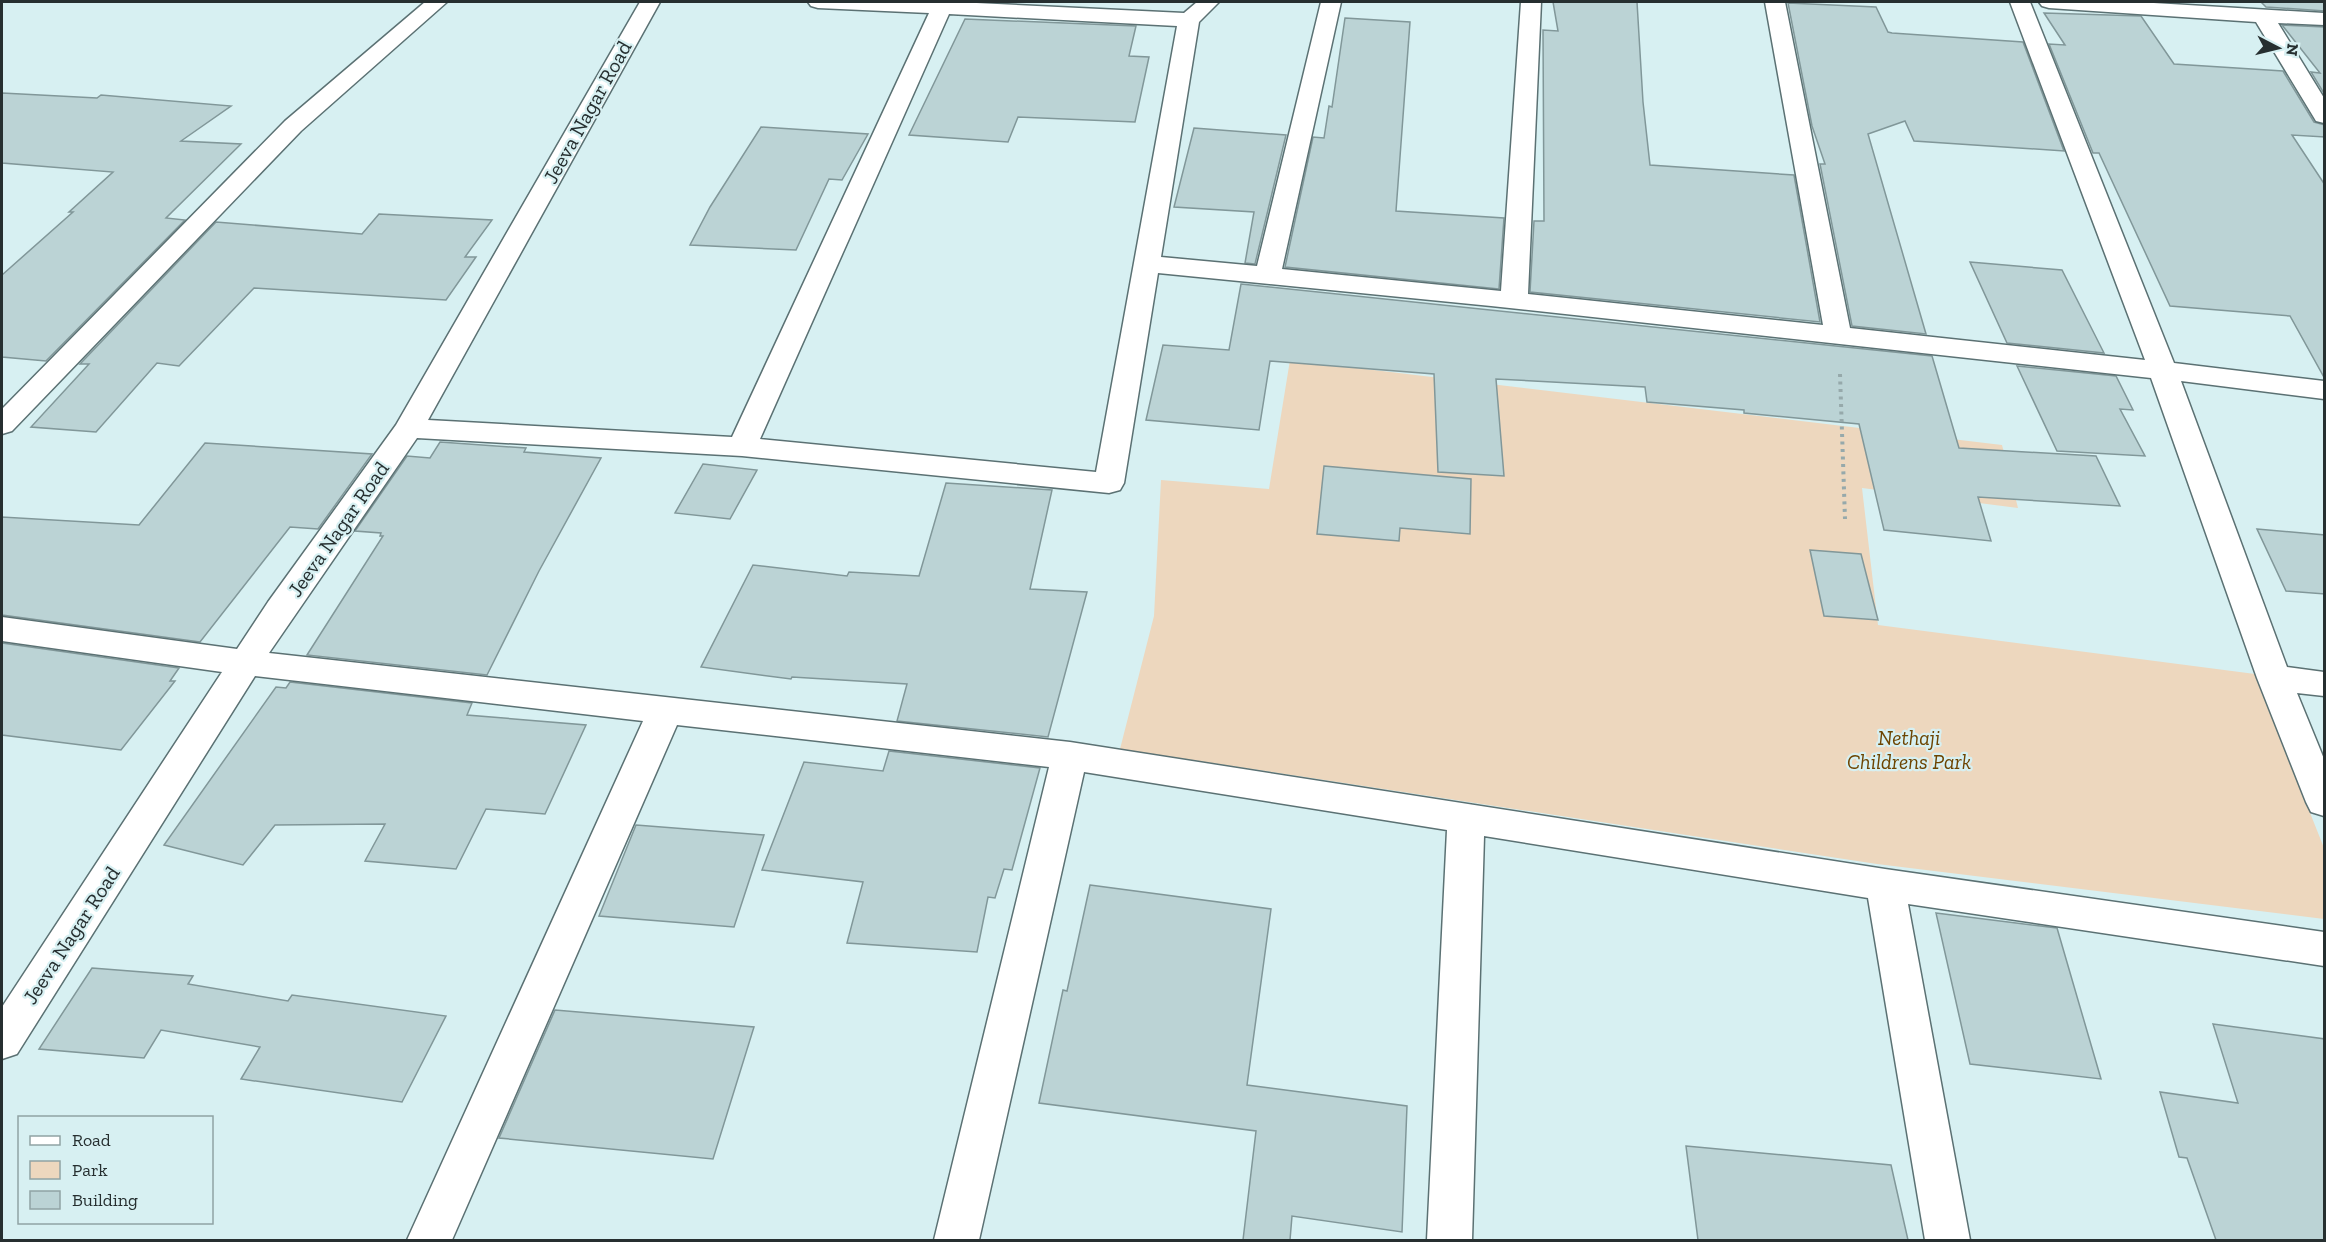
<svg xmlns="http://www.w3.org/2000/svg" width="2326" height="1242" viewBox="0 0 2326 1242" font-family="'Zilla Slab',serif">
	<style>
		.green { fill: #edd7be }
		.building { fill: #bbd3d5; stroke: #819799; stroke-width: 1.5 }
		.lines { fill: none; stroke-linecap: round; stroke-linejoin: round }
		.minor-casing { stroke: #5b7173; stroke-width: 3 }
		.path { stroke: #96a9ab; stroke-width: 4; stroke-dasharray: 3 4.5; stroke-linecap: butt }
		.minor { fill: #fff; fill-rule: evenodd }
		.labels { text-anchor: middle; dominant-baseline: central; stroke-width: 4.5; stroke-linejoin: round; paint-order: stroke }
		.street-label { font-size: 21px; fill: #262f30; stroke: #d7f0f2 }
		.park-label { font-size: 21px; font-style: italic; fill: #6d4400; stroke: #d7f0f2 }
	</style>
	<rect width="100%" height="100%" fill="#d7f0f2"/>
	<polygon class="green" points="1290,360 2002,445 2018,508 1862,488 1878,625 2255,674 2324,848 2324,919 1877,864 1120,749 1154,616 1161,480 1269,489"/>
	<g class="building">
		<polygon points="1553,2 1637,2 1643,102 1650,165 1794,175 1820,322 1530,292 1534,221 1544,221 1543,30 1558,31"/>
		<polygon points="2261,2 2325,2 2325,11 2266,7"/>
		<polygon points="1788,3 1876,7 1888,32 1892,33 2023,42 2064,151 1914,141 1905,121 1868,134 1926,334 1852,326 1820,164 1825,164 1812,126"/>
		<polygon points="2044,13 2141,16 2174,64 2283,71 2314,122 2325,125 2325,137 2292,135 2325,185 2325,379 2290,316 2170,306 2099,153 2093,153 2049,44 2065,45"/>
		<polygon points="1345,18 1410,22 1396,211 1504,218 1499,289 1285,267 1313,137 1324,138 1329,106 1332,107"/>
		<polygon points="965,19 1136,26 1129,56 1149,57 1135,122 1018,117 1008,142 909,135"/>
		<polygon points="2282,25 2325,27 2325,95 2311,72 2320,73"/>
		<polygon points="2,93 97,98 101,95 231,106 181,141 241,144 166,218 185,220 46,361 2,357 2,275 73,212 69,212 113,172 2,163"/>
		<polygon points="761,127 868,134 842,180 829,179 796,250 690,245 710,207"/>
		<polygon points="1194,128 1286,135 1255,264 1245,263 1254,212 1174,207"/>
		<polygon points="379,214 492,220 465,257 476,257 446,300 254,288 179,366 157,363 96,432 31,427 89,364 80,364 216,222 362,234"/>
		<polygon points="1970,262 2062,270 2104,353 2007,343"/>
		<polygon points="1241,284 1932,356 1959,448 2096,456 2120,506 1978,497 1991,541 1884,530 1859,424 1744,413 1744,410 1647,402 1645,387 1496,379 1504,476 1438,472 1434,374 1270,361 1259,430 1146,420 1163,345 1229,350"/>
		<polygon points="2017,366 2116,376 2133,410 2120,409 2145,456 2057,451"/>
		<polygon points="440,442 526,448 524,452 601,458 539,571 487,675 307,655 383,536 380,536 381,533 355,531 407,456 430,458"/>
		<polygon points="205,443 372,454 318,529 290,527 200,642 2,615 2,517 139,525"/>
		<polygon points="703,464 757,470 730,519 675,513"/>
		<polygon points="1324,466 1471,479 1470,534 1400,528 1399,541 1317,534"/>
		<polygon points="946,483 1052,490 1030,589 1087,592 1048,737 897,721 907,684 792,677 791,679 701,667 753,565 847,576 849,572 919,576"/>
		<polygon points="2257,529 2325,535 2325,594 2286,591"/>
		<polygon points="1810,550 1861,554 1878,620 1824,616"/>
		<polygon points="2,643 179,668 170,681 175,681 121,750 2,735"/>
		<polygon points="290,682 472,703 467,715 586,725 545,814 486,809 456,869 365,861 385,824 275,825 243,865 164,845 276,687 286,688"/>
		<polygon points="889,751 1040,768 1012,870 1004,869 995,898 988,897 977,952 847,943 863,882 762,870 804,762 883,771"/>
		<polygon points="636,825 764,835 734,927 599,916"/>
		<polygon points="1090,885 1271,909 1247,1085 1407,1106 1402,1232 1292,1216 1290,1240 1243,1240 1256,1131 1039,1103 1063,990 1067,991"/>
		<polygon points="1936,913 2057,928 2101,1079 1970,1064"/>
		<polygon points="92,968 193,976 188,984 288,1001 292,995 446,1016 402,1102 241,1079 260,1047 161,1030 144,1058 39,1049"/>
		<polygon points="555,1010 754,1027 713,1159 499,1138"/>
		<polygon points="2213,1024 2325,1039 2325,1240 2216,1240 2187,1158 2179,1157 2160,1092 2238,1103"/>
		<polygon points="1686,1146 1891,1165 1908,1240 1698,1240"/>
	</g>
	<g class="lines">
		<g class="minor-casing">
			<g id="minor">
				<polygon points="425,2 447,2 301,131 12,431 2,434 2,409 285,121"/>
				<path d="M640 2H660L428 420 732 437 929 13 818 8 811 6 808 2H956L1184 13 1197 2H1219L1199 22 1161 257 1257 266 1321 2H1341L1282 269 1501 291 1521 2H1541L1528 294 1823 325 1765 2H1785L1850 328 2145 360 2010 2H2030L2174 363 2324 381V399L2181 381 2287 667 2324 672V696L2297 693 2324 759V816L2311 812 2306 802 2257 678 2151 378 1491 306 1158 273 1124 483 1120 490 1109 493 742 456 417 438 269 653 1070 742 1885 869 2324 932V966L1908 904 1970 1240H1925L1868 898 1484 836 1472 1240H1427L1447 830 1084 772 979 1240H934L1049 767 677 725 452 1240H407L643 721 255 676 17 1054 2 1059V1007L222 672 2 641V617L237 649 268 602 396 425ZM949 14 1177 26 1096 472 760 439Z"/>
				<polygon points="2039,2 2137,2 2324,13 2324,25 2278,23 2324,98 2324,123 2316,121 2313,116 2256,22 2049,8 2042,6"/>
			</g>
		</g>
		<polyline class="path" points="1840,374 1845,519"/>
		<use href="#minor" class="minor"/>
	</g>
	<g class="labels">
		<g class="street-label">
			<text transform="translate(587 112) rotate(-61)">Jeeva Nagar Road</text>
			<text transform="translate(338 529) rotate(-55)">Jeeva Nagar Road</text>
			<text transform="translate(71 935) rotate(-57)">Jeeva Nagar Road</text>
		</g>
		<g class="park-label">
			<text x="1909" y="737">Nethaji<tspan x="1909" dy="24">Childrens Park</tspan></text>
		</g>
	</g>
	<rect width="2326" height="1242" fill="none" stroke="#262f30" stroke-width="6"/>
	<rect x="18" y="1116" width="195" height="108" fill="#d7f0f2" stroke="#90a3a4" stroke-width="1.5"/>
	<rect x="30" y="1136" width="30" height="9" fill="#ffffff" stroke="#90a3a4" stroke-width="1.5"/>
	<text x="72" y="1146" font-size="18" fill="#262f30">Road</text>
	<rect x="30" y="1161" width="30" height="18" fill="#edd7be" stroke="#90a3a4" stroke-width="1.5"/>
	<text x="72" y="1176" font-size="18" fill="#262f30">Park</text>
	<rect x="30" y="1191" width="30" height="18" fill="#bbd3d5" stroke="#90a3a4" stroke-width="1.5"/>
	<text x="72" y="1206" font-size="18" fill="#262f30">Building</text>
	<g transform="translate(2278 48) rotate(97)" stroke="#d7f0f2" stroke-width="4.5" paint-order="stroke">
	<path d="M0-4.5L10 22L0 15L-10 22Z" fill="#262f30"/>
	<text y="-9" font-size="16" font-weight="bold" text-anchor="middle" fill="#262f30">N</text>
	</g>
</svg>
